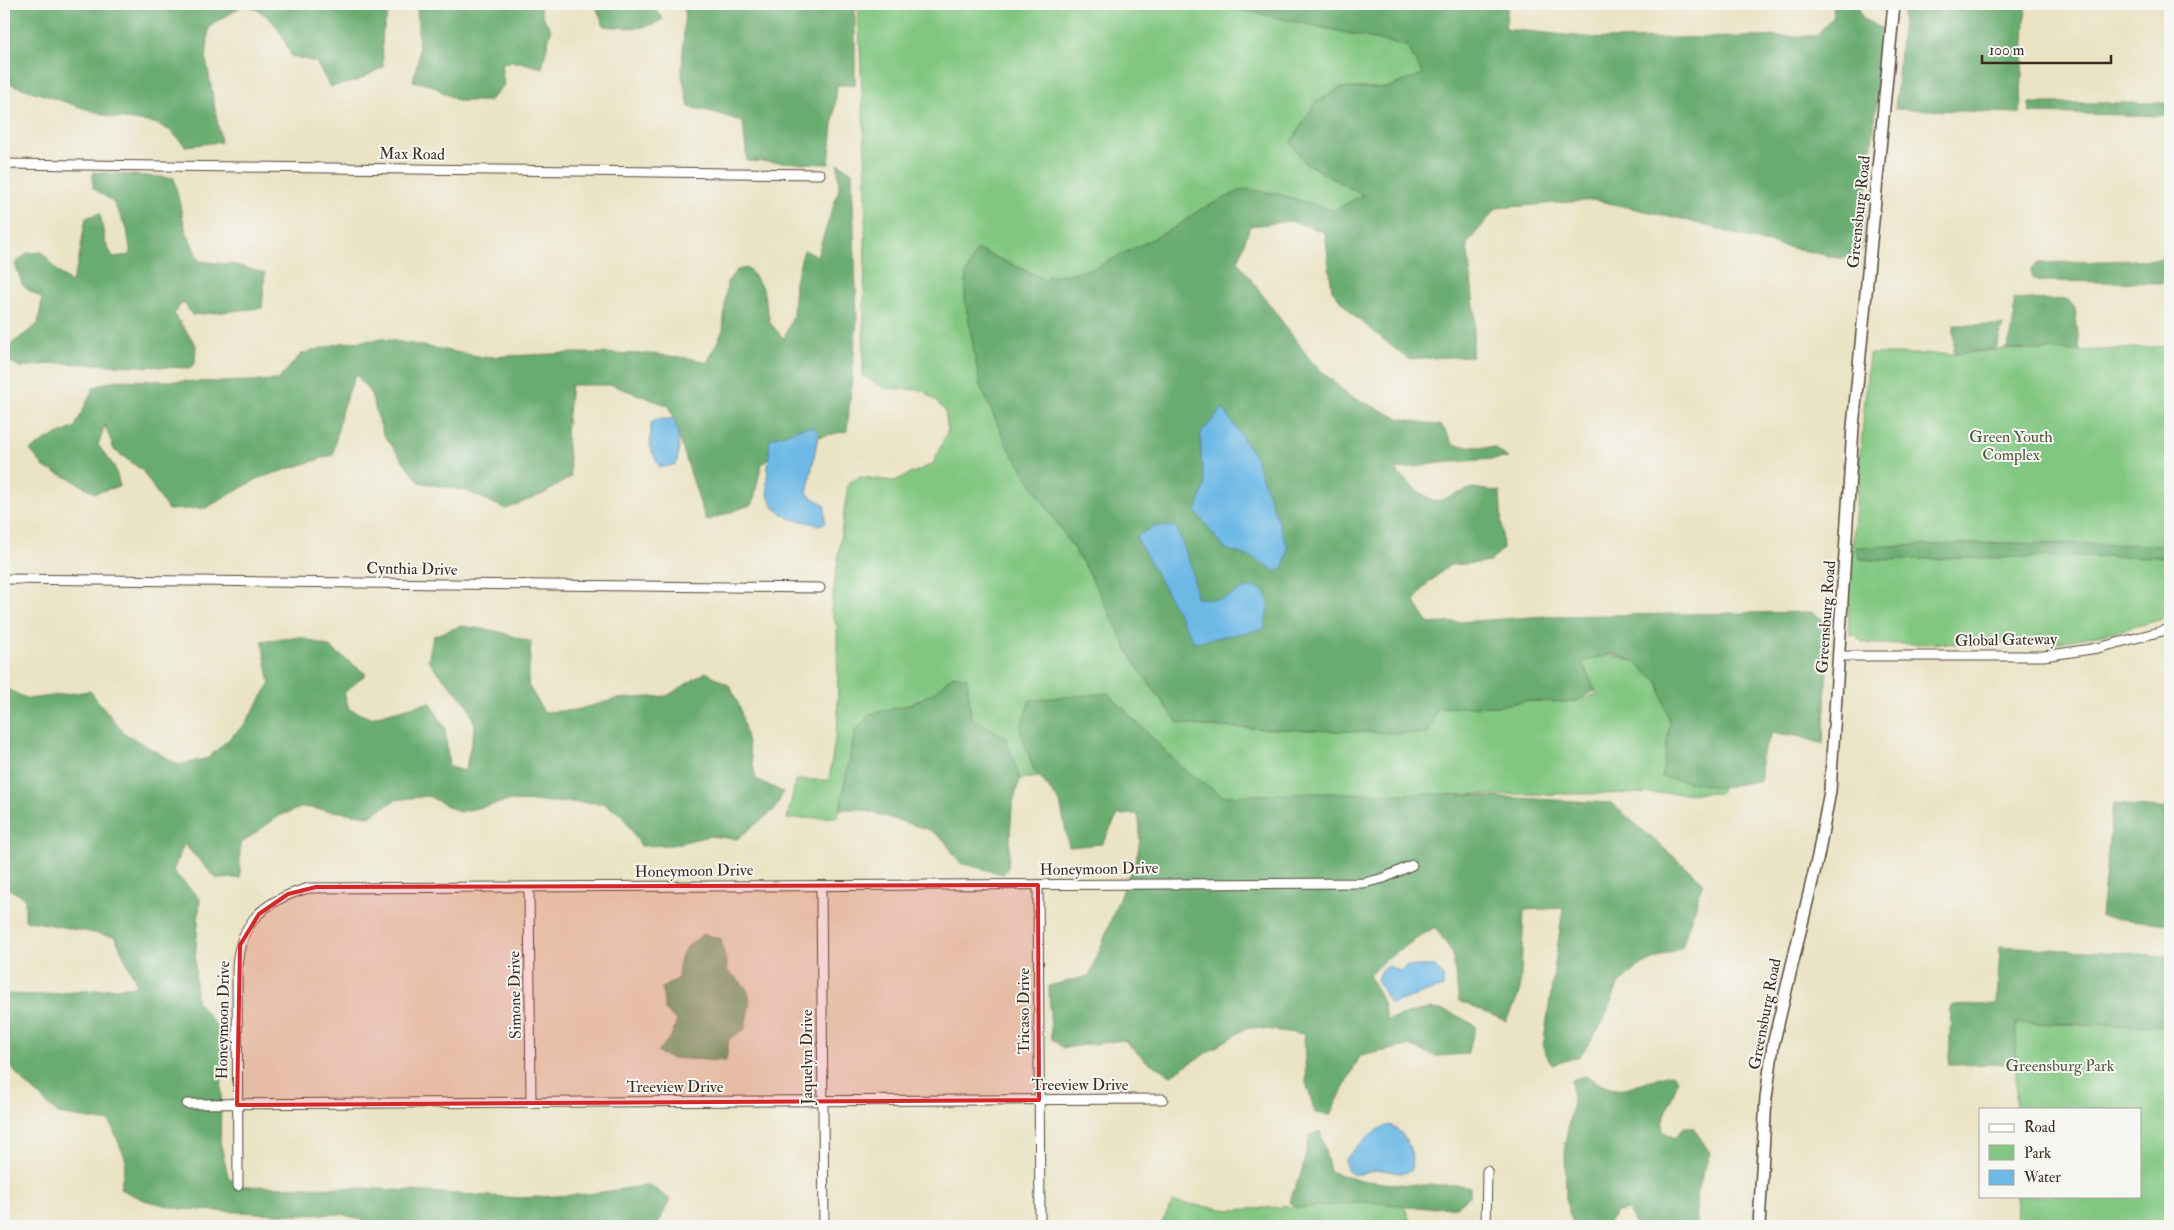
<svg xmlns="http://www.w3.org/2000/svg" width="2174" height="1230" viewBox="0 0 2174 1230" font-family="'IM FELL Double Pica',serif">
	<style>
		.green { fill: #82c781; stroke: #5e7850 }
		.forest { fill: #69ac6f; stroke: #526b46 }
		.water { fill: #6db9e6; stroke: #547282 }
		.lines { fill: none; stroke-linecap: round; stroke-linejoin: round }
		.minor-casing { stroke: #554637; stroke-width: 11 }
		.major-casing { stroke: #554637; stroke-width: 14 }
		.minor { stroke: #fff; stroke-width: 9 }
		.major { stroke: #fff; stroke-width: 11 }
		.marked { fill: #d62828; fill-opacity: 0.2; stroke: #d62828; stroke-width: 4; stroke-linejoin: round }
		.labels { text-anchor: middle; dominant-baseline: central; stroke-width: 4; stroke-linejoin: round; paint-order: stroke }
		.street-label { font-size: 16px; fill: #3b2a1e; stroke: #f6f6f2 }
		.park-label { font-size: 16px; fill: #50593c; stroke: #f6f6f2 }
	</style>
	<rect width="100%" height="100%" fill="#f6f6f2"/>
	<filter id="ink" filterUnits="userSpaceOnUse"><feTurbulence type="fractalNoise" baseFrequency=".02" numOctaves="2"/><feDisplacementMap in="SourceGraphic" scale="10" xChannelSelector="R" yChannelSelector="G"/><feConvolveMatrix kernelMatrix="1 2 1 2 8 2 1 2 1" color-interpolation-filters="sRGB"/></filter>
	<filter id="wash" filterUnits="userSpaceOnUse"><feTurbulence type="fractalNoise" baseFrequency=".0096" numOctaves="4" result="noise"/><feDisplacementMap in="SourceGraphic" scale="20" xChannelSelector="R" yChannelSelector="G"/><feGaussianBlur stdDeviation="1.12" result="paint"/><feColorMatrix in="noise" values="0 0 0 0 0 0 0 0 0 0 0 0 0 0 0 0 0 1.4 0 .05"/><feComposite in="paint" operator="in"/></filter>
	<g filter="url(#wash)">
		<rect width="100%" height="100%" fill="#eae3c4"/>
		<g class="green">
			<polygon points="858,4 1214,4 1407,46 1423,74 1386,88 1341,88 1315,103 1304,162 1363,195 1334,210 1201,209 1176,227 1093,269 1042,278 977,249 966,275 965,299 980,385 1008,447 1088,571 1134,662 1178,723 1212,727 1429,734 1435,708 1496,706 1526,701 1572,702 1597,694 1582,662 1606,655 1634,661 1658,682 1670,723 1662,776 1722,788 1720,793 1222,796 1182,768 1108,693 1032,767 1039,777 1020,779 1005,737 971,718 967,678 953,676 933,693 909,705 870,714 855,731 838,817 787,819 796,780 829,780 838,719 837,627 831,610 848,483 861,477 894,481 933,464 948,430 945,410 923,390 884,388 863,376 866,178"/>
			<polygon points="2170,346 2170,545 1996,543 1857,547 1871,560 2089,556 2170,557 2170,617 2118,631 2055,643 1874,644 1862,642 1855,635 1850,635 1848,611 1849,585 1869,354 1954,354 2006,349 2080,351"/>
			<polygon points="2016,1023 2170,1026 2170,1226 2017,1226 2016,1196 2140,1196 2140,1109 2016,1109"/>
			<polygon points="1173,1202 1230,1210 1369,1202 1404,1205 1412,1226 1160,1226"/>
		</g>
		<g class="forest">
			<path d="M4 4H391L382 34 383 67 357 81 330 87 316 62 291 56C280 28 274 16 245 4L209 27 206 59 221 142 185 146 171 131 155 123 111 117 4 82Z"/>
			<polygon points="417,4 539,4 542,15 551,30 542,68 520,62 501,63 504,85 489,101 458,101 431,85 413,81 419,56"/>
			<path d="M595 4H650L663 19C645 31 626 28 604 26Z"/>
			<polygon points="685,4 855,4 855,85 837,85 829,164 747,161 743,122 713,112 689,107 682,75"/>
			<polygon points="1214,4 1508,4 1505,29 1606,39 1816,36 1832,18 1834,4 1857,4 1863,19 1885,30 1860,252 1843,259 1764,242 1682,219 1595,200 1497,208 1467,244 1475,315 1472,356 1408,359 1353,315 1332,290 1325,232 1290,221 1250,226 1238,262 1312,362 1348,395 1398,418 1442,426 1454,445 1495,448 1508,458 1440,463 1395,470 1415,489 1435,502 1473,488 1500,492 1503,549 1490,562 1450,565 1427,584 1414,601 1429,624 1547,616 1812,612 1826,622 1827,666 1823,744 1798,736 1772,733 1761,756 1761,780 1722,788 1662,777 1670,723 1658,682 1634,661 1611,654 1582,662 1595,691 1572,702 1526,701 1496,706 1436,708 1429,734 1212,727 1178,723 1134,662 1088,571 1008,447 980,385 965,299 966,275 977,249 1042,278 1093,269 1176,227 1201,209 1244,189 1274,193 1334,210 1363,195 1304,162 1291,142 1315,103 1341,88 1386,88 1423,74 1407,46"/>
			<polygon points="1904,4 2026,4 2020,113 1895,109"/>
			<polygon points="2029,103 2170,103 2170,116 2030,113"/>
			<polygon points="838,163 852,172 857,320 847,431 780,445 761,466 753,504 706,521 669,406 612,385 571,385 566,432 571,477 543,494 506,509 467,491 419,482 383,434 371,394 356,374 342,409 333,455 259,478 206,508 168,510 142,470 114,450 105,425 98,445 114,466 120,486 95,493 71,479 45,468 30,450 48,439 75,427 94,387 116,380 222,382 278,380 301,354 341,343 384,339 483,357 575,353 652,354 695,359 707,363 723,330 727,282 737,270 748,268 763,289 770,323 784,339 793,315 795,282 804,250 817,256 839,189"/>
			<path d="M93 172 174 178 185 228 199 261 235 265 265 273 262 308 192 315 185 303 180 305 174 314 196 345 195 363 190 368 61 363 20 367 9 361V346L38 324 42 299 23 286 15 264 27 253 42 252 57 271 71 283C81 261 81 240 86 218L100 213 105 242 113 257 131 255 127 229 113 202 93 188Z"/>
			<polygon points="2170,259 2170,283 2040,281 2033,278 2031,271 2038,263"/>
			<path d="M2014 299 2068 300 2075 308 2080 351 2006 349C2014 332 2014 317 2014 299Z"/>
			<polygon points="1954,325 2003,325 1996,349 1954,354"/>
			<polygon points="2002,543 2170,545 2170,557 2089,556 1871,560 1859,559 1856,547"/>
			<polygon points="461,626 497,631 531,642 528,685 544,712 576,710 616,699 667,696 706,672 730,686 740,708 756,779 783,792 775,809 737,839 709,836 672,845 641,846 622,815 603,803 509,801 459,812 428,796 395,800 369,816 303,807 279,816 240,844 240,878 217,879 184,844 173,871 200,899 195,960 196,1000 223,1035 220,1141 228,1176 238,1186 363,1188 521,1198 589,1194 650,1185 670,1200 657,1226 370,1226 369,1222 342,1214 297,1215 181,1209 144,1200 120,1189 126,1160 110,1122 58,1114 21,1079 4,1058 4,994 41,995 138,986 115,937 25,920 25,898 4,886 4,688 28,699 90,691 124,733 179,765 208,758 244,725 270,684 262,641 300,637 329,647 366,674 344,693 349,709 370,718 430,702 445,728 449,767 465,771 475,726 468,705 428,661 433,636"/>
			<polygon points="953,675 967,678 971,718 1005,736 1020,779 1012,807 1008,868 1003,874 960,863 944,840 930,830 860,809 840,809 855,732 870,714 909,705 933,693"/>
			<path d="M1108 693 1182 768 1222 796 1318 793 1445 794 1611 803 1703 882 1682 947 1638 967 1618 985 1603 1022 1580 1056 1552 1065 1543 1048 1563 908 1524 910 1520 993 1506 1021 1459 1001 1452 952 1435 927 1387 958 1369 975 1382 1000 1387 1020C1432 1007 1434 1002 1476 1026L1467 1054 1436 1056 1408 1046 1360 1056 1330 1115 1315 1113 1306 1082 1304 1034 1248 1027 1171 1075 1146 1061 1124 1040 1063 1048 1051 1038 1049 986 1089 976C1100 951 1108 927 1118 901 1131 865 1145 856 1138 814L1118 815 1102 844 1069 847 1060 802 1034 770 1020 730 1030 700Z"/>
			<polygon points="2113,804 2170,809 2170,924 2101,917"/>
			<path d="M704 934 721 939 728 972C757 992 750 998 745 1029L729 1039 726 1061 670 1058 657 1052 671 1037 677 1021 665 1010 662 988 678 978C680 952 683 948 704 934Z"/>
			<polygon points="2000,946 2170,956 2170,1026 2016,1023 2016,1064 1949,1065 1951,1006 1997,1004"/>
			<path d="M1673 1074 1678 1081 1662 1123 1663 1131 1674 1138 1684 1127H1693L1710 1153 1696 1194 1697 1226H1636L1628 1210 1616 1212 1606 1226H1572L1566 1198 1565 1144 1573 1101 1571 1080 1585 1076C1594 1080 1605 1088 1615 1089 1631 1092 1653 1076 1673 1074Z"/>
			<path d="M1320 1131 1330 1171C1361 1184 1402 1185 1436 1185 1448 1185 1458 1183 1470 1187V1196L1456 1207 1428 1208 1369 1202 1297 1208 1289 1202 1302 1171 1310 1135Z"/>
		</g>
		<g class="water">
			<polygon points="1223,408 1254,455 1288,548 1284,567 1277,572 1253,558 1224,548 1196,512 1205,485 1201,457 1201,433"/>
			<path d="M657 419H674C678 432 681 452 676 464L666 467 659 466 650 447 651 423Z"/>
			<polygon points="804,427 812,427 819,431 807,494 825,505 825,523 819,525 789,518 774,508 768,495 767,481 770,439"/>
			<path d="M1154 526 1176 527 1192 569 1196 598C1204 598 1213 600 1220 599 1241 595 1242 580 1266 592L1269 606 1264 629 1194 642 1136 537Z"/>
			<polygon points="1388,966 1400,971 1405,966 1434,966 1443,975 1443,987 1390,1004 1377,979 1381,970"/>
			<path d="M1390 1125C1405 1130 1417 1157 1411 1171 1399 1176 1391 1170 1379 1170 1365 1171 1347 1184 1345 1160 1358 1145 1370 1130 1390 1125Z"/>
		</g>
	</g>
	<g filter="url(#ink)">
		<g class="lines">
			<g class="minor-casing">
				<g id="minor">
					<polyline points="4,164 820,174"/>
					<polyline points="4,579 820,588"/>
					<polyline points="1840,656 2044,656 2098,648 2170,629"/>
					<polyline points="1038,885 1040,1226"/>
					<polyline points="821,887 824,1226"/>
					<polyline points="529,888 531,1103"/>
					<polyline points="187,1104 1163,1099"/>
					<path d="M238 1186 237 967C240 921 265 900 309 888L1364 883 1384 878 1412 865"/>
					<polyline points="1486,1226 1487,1171"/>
				</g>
			</g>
			<g class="major-casing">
				<polyline id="major" points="1759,1226 1766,1098 1773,1045 1818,856 1830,791 1853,427 1894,4"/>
			</g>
			<use href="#minor" class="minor"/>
			<use href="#major" class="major"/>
		</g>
	</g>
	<path class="marked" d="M1038 885 1039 1100 237 1105 240 945 259 914 288 894 316 887Z"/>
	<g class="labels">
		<g class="street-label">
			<text transform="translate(412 154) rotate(1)">Max Road</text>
			<text transform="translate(1859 212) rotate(-84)">Greensburg Road</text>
			<text transform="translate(412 569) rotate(1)">Cynthia Drive</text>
			<text transform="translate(1826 617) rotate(-86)">Greensburg Road</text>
			<text transform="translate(2006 640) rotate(-1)">Global Gateway</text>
			<text transform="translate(1099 869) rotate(-1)">Honeymoon Drive</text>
			<text transform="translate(694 871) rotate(-1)">Honeymoon Drive</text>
			<text transform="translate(515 995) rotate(-91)">Simone Drive</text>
			<text transform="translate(1024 1011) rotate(-90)">Tricaso Drive</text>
			<text transform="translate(1765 1014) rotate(-79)">Greensburg Road</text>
			<text transform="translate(223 1020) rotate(-89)">Honeymoon Drive</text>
			<text transform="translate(807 1057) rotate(-90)">Jaquelyn Drive</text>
			<text x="1080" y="1085">Treeview Drive</text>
			<text x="675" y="1087">Treeview Drive</text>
		</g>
		<g class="park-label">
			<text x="2011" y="437">Green Youth<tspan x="2011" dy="18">Complex</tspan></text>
			<text x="2060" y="1066">Greensburg Park</text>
		</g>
	</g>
	<rect width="2174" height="1230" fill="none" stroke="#f6f6f2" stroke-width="20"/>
	<rect x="1979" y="1108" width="162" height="90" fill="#f6f6f2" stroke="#aba49d"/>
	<rect x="1989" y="1124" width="25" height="8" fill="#ffffff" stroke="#aba49d"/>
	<text x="2024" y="1132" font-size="15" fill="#3b2a1e">Road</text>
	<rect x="1989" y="1145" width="25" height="15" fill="#82c781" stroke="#aba49d"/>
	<text x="2024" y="1158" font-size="15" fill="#3b2a1e">Park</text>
	<rect x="1989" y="1170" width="25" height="15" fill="#6db9e6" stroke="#aba49d"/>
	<text x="2024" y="1182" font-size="15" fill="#3b2a1e">Water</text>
	<path d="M1982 55v8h129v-8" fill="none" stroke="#3b2a1e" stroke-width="2.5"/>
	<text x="1989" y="55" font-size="15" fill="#3b2a1e" stroke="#f6f6f2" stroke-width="4" paint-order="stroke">100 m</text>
</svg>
